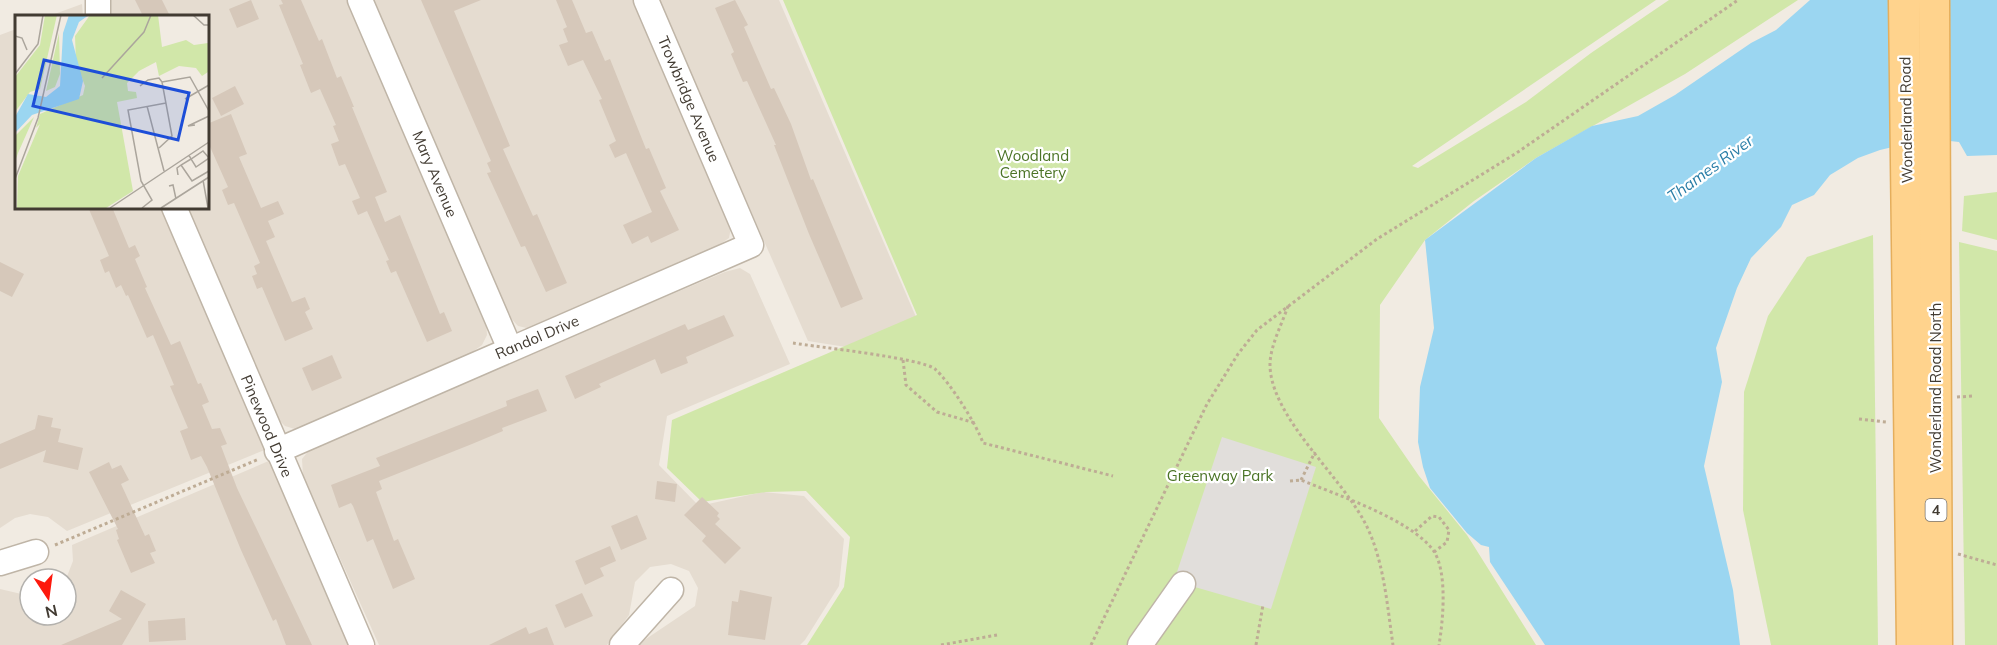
<svg xmlns="http://www.w3.org/2000/svg" width="1997" height="645" viewBox="0 0 1997 645" font-family="Mulish,sans-serif">
	<style>
		.residential { fill: #e5dcd0 }
		.green { fill: #d1e7a9 }
		.parking { fill: #e1dedb }
		.water { fill: #9bd6f1 }
		.building { fill: #d6c8ba }
		.lines { fill: none; stroke-linecap: round; stroke-linejoin: round }
		.minor-casing { stroke: #bfb5a7; stroke-width: 27 }
		.major-casing { stroke: #e5ae5c; stroke-width: 33 }
		.path { stroke: #beac95; stroke-width: 3; stroke-dasharray: 3 3; stroke-linecap: butt }
		.minor { stroke: #fff; stroke-width: 24 }
		.major { stroke: #ffd38d; stroke-width: 30 }
		.labels { text-anchor: middle; dominant-baseline: central; stroke-width: 4.5; stroke-linejoin: round; paint-order: stroke }
		.shield { fill: #fff; stroke: #7b7670; stroke-width: 1.5 }
		.shield-label { font-size: 14px; font-weight: bold; fill: #423b32 }
		.street-label { font-size: 15px; fill: #423b32; stroke: #fff }
		.park-label { font-size: 15px; fill: #4b7426; stroke: #fff }
		.water-label { font-size: 16px; font-style: italic; fill: #2a7ea7; stroke: #fff }
		.inset-road { fill: none; stroke: #aba59c; stroke-width: 1.5 }
		.view { fill: #1d4ed8; fill-opacity: 0.15; stroke: #1d4ed8; stroke-width: 3 }
		.inset-edge { fill: none; stroke: #423b32; stroke-width: 3 }
	</style>
	<rect width="100%" height="100%" fill="#f1ebe2"/>
	<g class="residential">
		<polygon points="108,0 347,0 486,320 487,335 482,345 471,353 298,430 285,426 278,419 185,207 207,207 207,16 108,16"/>
		<polygon points="373,0 633,0 727,213 731,227 729,238 716,247 531,329 518,326 509,316"/>
		<polygon points="658,0 779,0 935,361 808,341"/>
		<polygon points="82,4 83,16 49,16"/>
		<polygon points="16,29 16,207 162,207 267,449 67,531 48,517 30,514 15,518 0,528 0,35"/>
		<polygon points="740,268 750,274 790,364 667,416 659,465 699,506 763,492 804,496 844,539 839,586 805,640 800,645 637,645 695,606 698,588 689,571 671,564 650,567 635,582 629,615 607,645 379,645 303,476 302,459 314,444 725,272"/>
		<polygon points="271,460 354,645 0,645 0,589 30,596 30,615 66,615 66,579 73,561 72,545"/>
	</g>
	<g class="green">
		<polygon points="783,0 1656,0 1412,166 1418,168 1526,102 1591,53 1669,0 1798,0 1685,74 1536,158 1474,201 1425,240 1380,305 1379,418 1419,476 1467,535 1536,645 807,645 844,587 850,537 806,491 766,492 702,502 667,468 672,420 917,315"/>
		<polygon points="1997,192 1997,240 1962,231 1964,196"/>
		<polygon points="1873,235 1878,645 1771,645 1743,510 1744,392 1768,316 1807,257"/>
		<polygon points="1959,242 1997,251 1997,645 1965,645"/>
	</g>
	<polygon class="parking" points="1222,437 1316,467 1271,609 1174,581"/>
	<polygon class="water" points="1810,0 1997,0 1997,155 1967,156 1959,142 1950,141 1901,145 1880,150 1858,158 1830,175 1814,195 1792,205 1781,227 1751,258 1737,288 1716,348 1722,382 1704,466 1733,590 1740,645 1545,645 1490,562 1489,547 1481,545 1467,533 1430,488 1423,467 1418,442 1420,387 1434,328 1425,240 1536,158 1592,126 1638,116 1675,95 1751,43 1776,30"/>
	<g class="building">
		<polygon points="135,0 162,0 170,16 143,16"/>
		<polygon points="251,0 259,19 237,28 229,9"/>
		<polygon points="281,0 301,0 319,41 322,39 337,78 341,76 354,107 352,107 387,192 375,197 385,222 400,215 440,314 444,312 452,331 427,342 396,271 391,273 386,261 389,260 367,211 358,215 352,201 360,198 345,164 339,166 331,144 339,141 333,126 336,125 320,89 311,93 300,65 303,64 279,5 283,4"/>
		<polygon points="421,0 481,0 454,11 510,146 503,149 533,216 537,214 567,283 546,292 525,246 521,247 487,173 491,172 487,163 491,161"/>
		<polygon points="556,0 572,0 586,33 592,31 605,61 610,59 646,149 649,148 666,188 660,191 679,230 651,243 648,236 632,244 623,225 652,212 626,153 615,158 609,145 616,141 599,100 602,99 583,60 568,66 559,45 568,42 563,29 567,27"/>
		<polygon points="735,0 748,25 744,27 771,89 774,88 791,124 811,180 813,179 863,299 841,308 809,234 774,145 776,145 747,81 743,82 731,54 734,52 715,8"/>
		<polygon points="235,86 244,104 221,116 212,98"/>
		<polygon points="231,114 247,154 239,157 261,208 278,201 284,214 268,221 275,237 266,241 292,302 305,297 310,309 305,312 313,329 285,341 262,287 257,289 252,276 257,274 254,266 260,263 234,203 228,205 222,190 228,187 207,140 207,124"/>
		<polygon points="88,207 112,207 129,248 135,245 140,256 135,259 147,287 145,288 171,345 180,341 198,384 201,383 209,402 202,405 212,429 220,428 227,444 221,446 237,488 312,645 286,645 276,619 273,621 241,550 207,467 201,456 191,460 180,431 188,428 170,386 174,385 153,335 147,338 128,295 126,296 121,285 116,288 109,271 105,273 100,260 109,256"/>
		<polygon points="0,262 24,274 12,297 0,291"/>
		<polygon points="724,315 734,336 686,357 688,363 661,374 655,359 599,384 601,387 575,399 565,376 685,324 688,330"/>
		<polygon points="332,355 342,378 312,391 302,368"/>
		<polygon points="538,389 547,411 502,428 503,431 472,444 379,481 382,489 376,492 394,541 398,539 415,579 393,589 373,539 367,542 353,506 351,503 339,508 331,485 380,466 376,458 507,406 506,401"/>
		<polygon points="38,415 53,418 51,427 61,429 58,442 83,448 78,470 43,462 46,450 0,469 0,444 35,429"/>
		<polygon points="109,462 112,469 121,465 129,480 121,484 145,536 149,534 156,551 150,553 155,563 131,573 117,540 119,539 116,530 118,529 89,472"/>
		<polygon points="657,481 677,484 675,502 655,499"/>
		<polygon points="702,497 719,513 717,516 720,519 715,524 741,548 725,564 702,541 706,536 684,515"/>
		<polygon points="637,515 647,539 621,550 611,526"/>
		<polygon points="610,546 616,561 600,568 604,576 585,585 575,561"/>
		<polygon points="121,590 146,604 122,645 61,645 122,619 109,611"/>
		<polygon points="740,590 772,597 765,640 728,635 732,601 738,602"/>
		<polygon points="582,593 593,616 565,628 555,605"/>
		<polygon points="185,618 186,640 149,642 148,621"/>
		<polygon points="526,627 529,634 547,627 554,645 489,645"/>
	</g>
	<g class="lines">
		<g class="minor-casing">
			<g id="minor">
				<polyline points="98,0 98,16"/>
				<polyline points="360,0 510,349"/>
				<polyline points="174,207 362,645"/>
				<polyline points="277,451 751,245 646,0"/>
				<polyline points="0,563 36,552"/>
				<polyline points="622,645 671,590"/>
				<polyline points="1140,645 1183,584"/>
			</g>
		</g>
		<g class="major-casing">
			<g id="major">
				<polyline points="1904,0 1912,645"/>
				<polyline points="1934,0 1937,645"/>
			</g>
		</g>
		<g class="path">
			<path d="M1288 306C1282 324 1271 344 1270 363 1269 415 1338 473 1364 521 1384 558 1387 605 1393 645"/>
			<path d="M793 343C817 347 921 358 935 369 949 381 977 425 983 443L1113 476"/>
			<polyline points="903,360 906,385 937,412 975,423"/>
			<polyline points="1957,397 1974,396"/>
			<polyline points="1859,419 1886,422"/>
			<polyline points="1301,480 1315,452"/>
			<path d="M1290 481 1301 480C1337 495 1410 519 1433 550 1448 571 1443 621 1439 645"/>
			<polyline points="1415,531 1432,516 1439,517 1449,530 1447,542 1434,552"/>
			<polyline points="55,545 259,459"/>
			<polyline points="1958,554 1997,565"/>
			<polyline points="941,645 997,635"/>
			<polyline points="1091,645 1207,404 1238,354 1257,330 1377,239 1515,154 1738,0"/>
			<polyline points="1256,645 1263,605"/>
		</g>
		<use href="#minor" class="minor"/>
		<use href="#major" class="major"/>
	</g>
	<g class="labels">
		<rect class="shield" x="1925.5" y="499" width="21" height="22" rx="4.5"/>
		<g class="shield-label">
			<text x="1936" y="510">4</text>
		</g>
		<g class="street-label">
			<text transform="translate(689 99) rotate(67)">Trowbridge Avenue</text>
			<text transform="translate(1906 120) rotate(-91)">Wonderland Road</text>
			<text transform="translate(435 174) rotate(67)">Mary Avenue</text>
			<text transform="translate(537 337) rotate(-23)">Randol Drive</text>
			<text transform="translate(1935 388) rotate(-90)">Wonderland Road North</text>
			<text transform="translate(267 426) rotate(67)">Pinewood Drive</text>
		</g>
		<g class="park-label">
			<text x="1033" y="155">Woodland<tspan x="1033" dy="17">Cemetery</tspan></text>
			<text x="1220" y="475">Greenway Park</text>
		</g>
		<g class="water-label">
			<text transform="translate(1710 168) rotate(-36)">Thames River</text>
		</g>
	</g>
	<g transform="translate(15 15)">
		<rect width="194" height="194" fill="#f1ebe2"/>
		<path d="M30 0H42L25 74 15 77 0 97V62L25 30ZM75 0H143L147 32 171 25 179 30 193 28V57L187 61 181 53 164 51 144 61 141 47 124 56 112 68 113 76 121 77 122 83 102 87 118 176 91 193H2L3 161 25 109 21 113 25 99 68 80 70 71 61 47 60 21ZM44 18 45 59 40 72 31 76ZM19 102 3 138 0 147V121Z" fill="#d1e7a9"/>
		<path d="M54 0H74L64 7 57 25 68 66 64 84 17 100 0 118V102L13 79 31 82 45 71 48 18Z" fill="#9bd6f1"/>
		<path class="inset-road" d="M178 0 189 10H194M0 21 7 23 12 35M0 59 23 29 28 0M87 63 129 17 136 0M147 67 175 62 194 96M125 71 133 65 144 63 147 67M170 84 194 70M132 91 149 156M180 110 173 111 194 101M144 133 157 121 147 67M166 150 177 166 194 156M163 160 162 153 166 150 176 144 188 136 194 143 181 152 176 144 175 142 174 141M0 164 23 103 46 0M188 165 193 193M154 171 158 170 161 184M95 193 194 127M127 193 137 185 126 166 113 95 151 88M146 193 194 162"/>
		<path class="view" d="M29 45 174 78 163 125 18 91Z"/>
		<rect width="194" height="194" class="inset-edge"/>
	</g>
	<g transform="translate(48 597) rotate(167)"><circle r="28" fill="#ffffff" stroke="#b3b1ad" stroke-width="1.5"/>
	<path d="M0-4.5L10 22L0 15L-10 22Z" fill="#fd190d"/>
	<text y="-9" font-size="16" font-weight="bold" text-anchor="middle" fill="#423b32">N</text>
	</g>
</svg>
